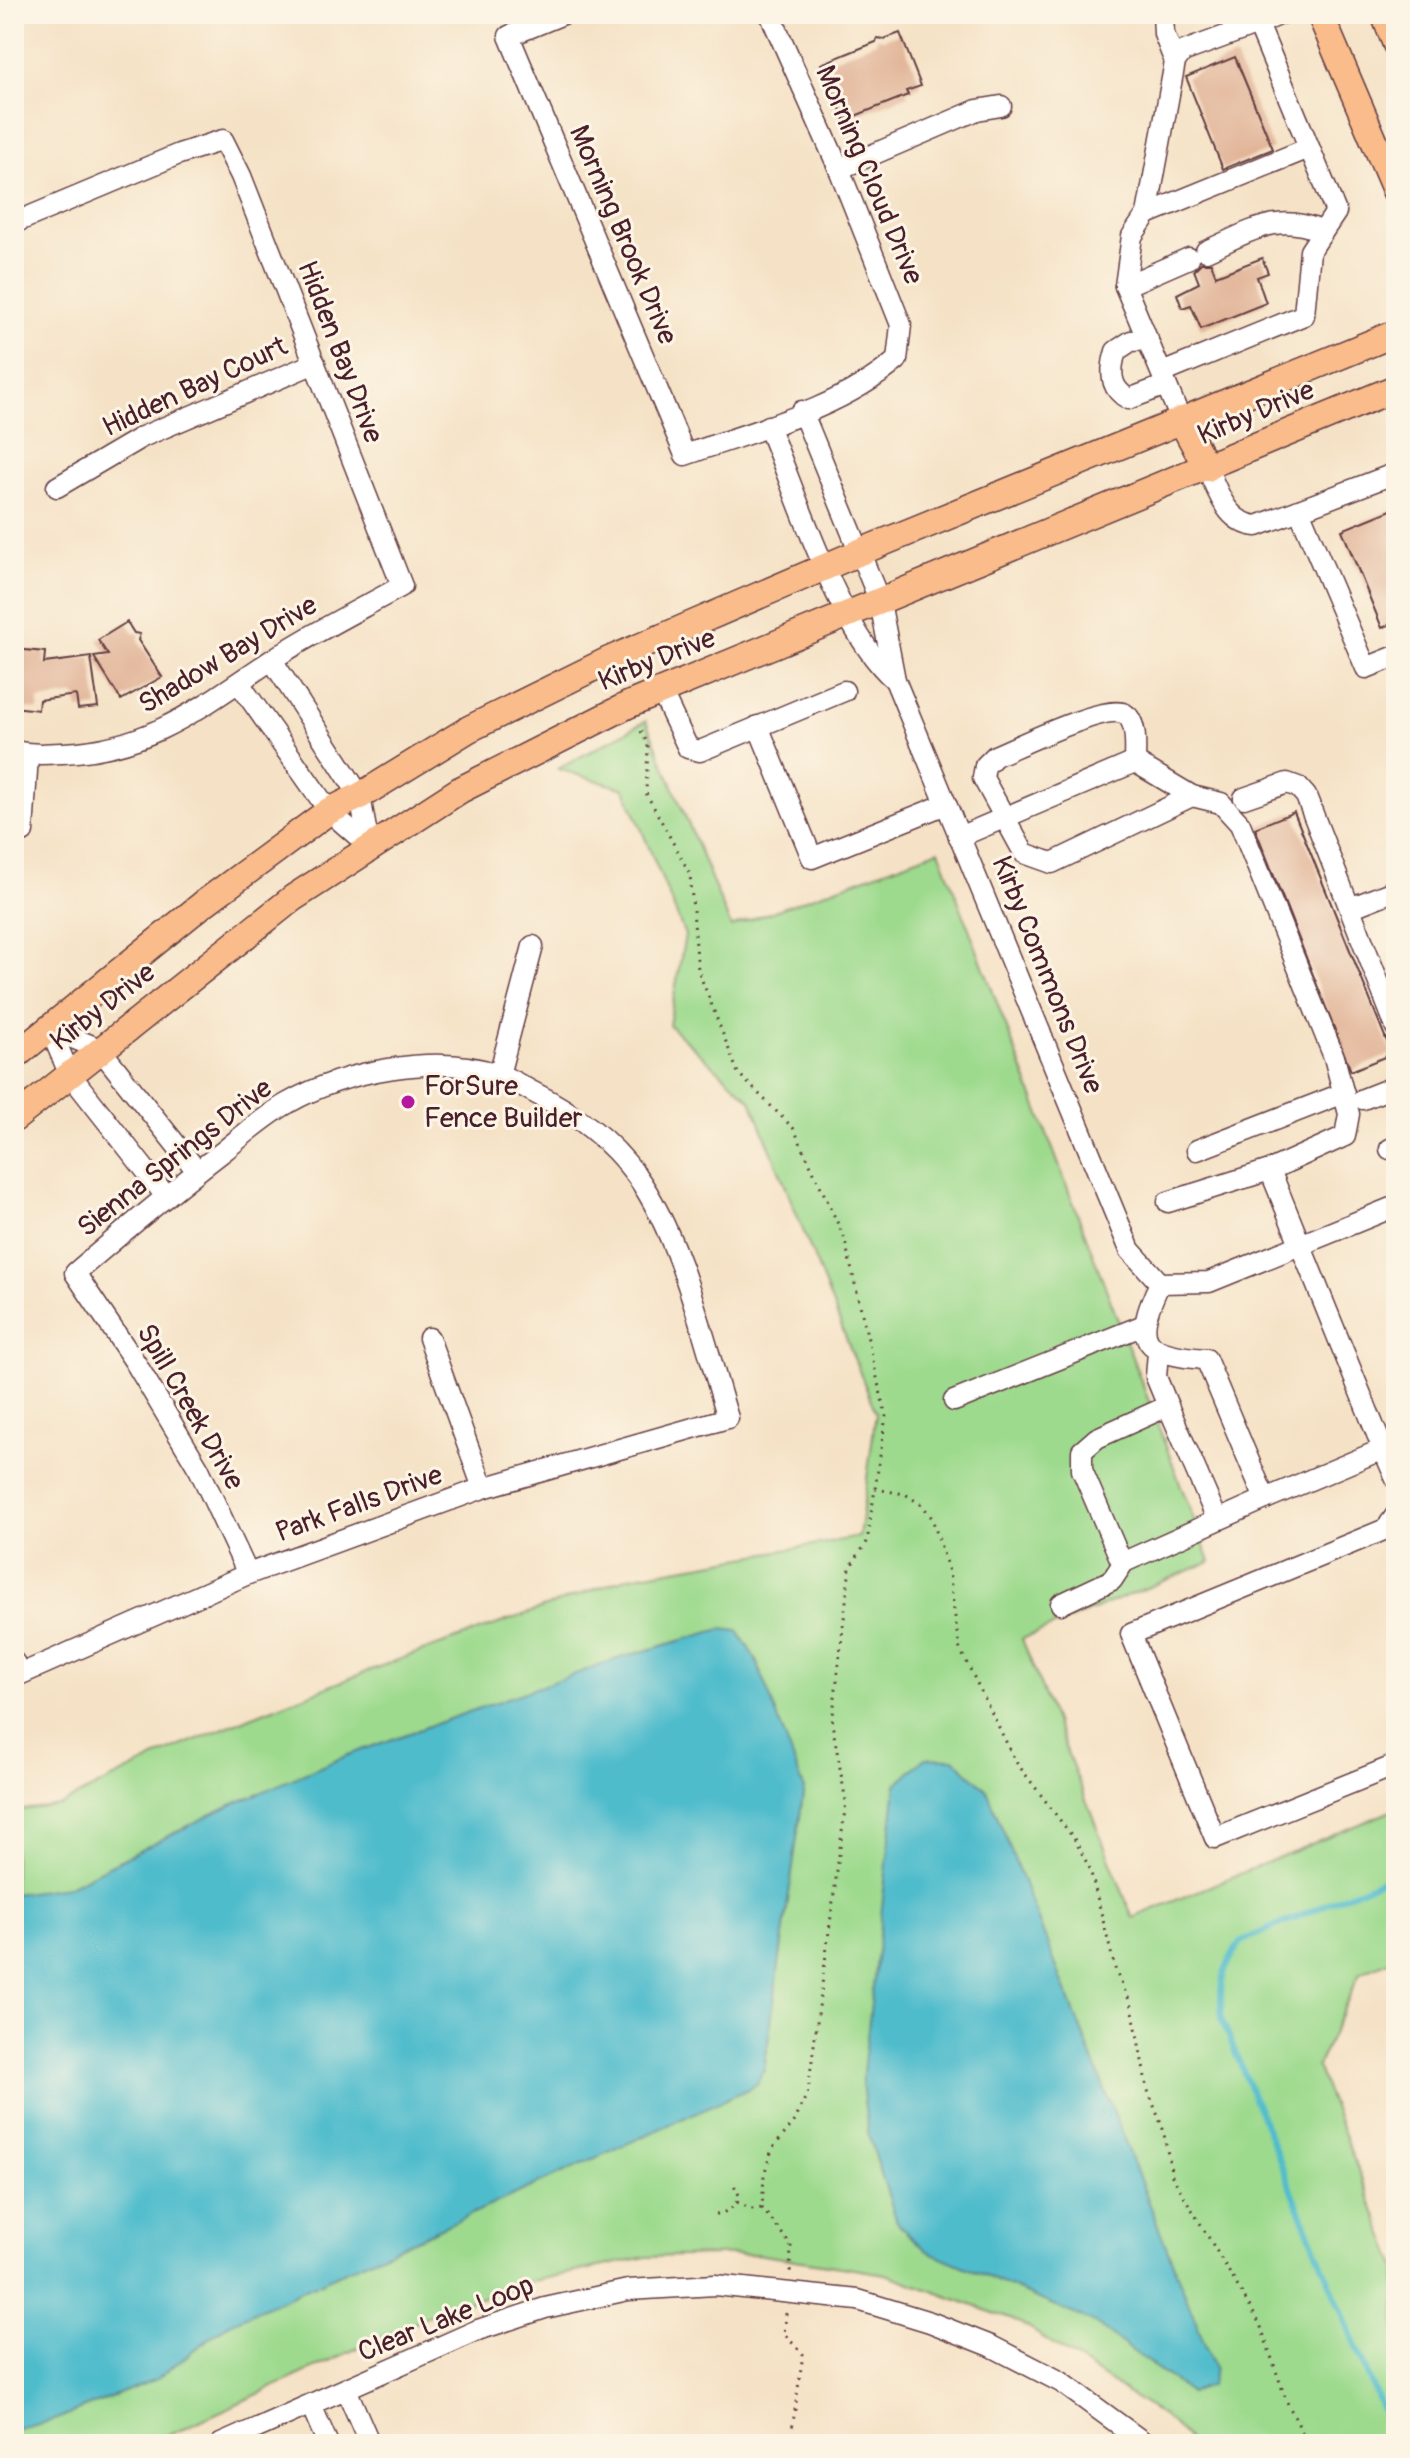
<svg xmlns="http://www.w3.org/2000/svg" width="1410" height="2458" viewBox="0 0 1410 2458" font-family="Pangolin,sans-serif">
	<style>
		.green { fill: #9eda8e; stroke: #747c5c; stroke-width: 2 }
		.water { fill: #50bccc; stroke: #4d6e7c; stroke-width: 2 }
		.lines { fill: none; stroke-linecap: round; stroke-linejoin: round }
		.stream { stroke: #50bccc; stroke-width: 6 }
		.building { fill: #e1b396 }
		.minor-casing { stroke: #643c42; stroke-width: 23 }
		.major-casing { stroke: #643c42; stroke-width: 29 }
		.path { stroke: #643c42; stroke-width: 3; stroke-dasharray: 2 6; stroke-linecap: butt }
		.minor { stroke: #fff; stroke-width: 20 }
		.major { stroke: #f9bc8a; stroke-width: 26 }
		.poi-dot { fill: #b5179e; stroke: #fcf5e5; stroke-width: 3 }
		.labels { text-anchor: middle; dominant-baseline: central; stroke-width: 6; stroke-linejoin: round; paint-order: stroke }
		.street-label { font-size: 28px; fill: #4a1f2b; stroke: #fcf5e5 }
		.poi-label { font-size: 28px; fill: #4a1f2b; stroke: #fcf5e5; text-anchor: start }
	</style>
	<rect width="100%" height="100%" fill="#fcf5e5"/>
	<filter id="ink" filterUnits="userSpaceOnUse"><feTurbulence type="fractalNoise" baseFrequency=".0125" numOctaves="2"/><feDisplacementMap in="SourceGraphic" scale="16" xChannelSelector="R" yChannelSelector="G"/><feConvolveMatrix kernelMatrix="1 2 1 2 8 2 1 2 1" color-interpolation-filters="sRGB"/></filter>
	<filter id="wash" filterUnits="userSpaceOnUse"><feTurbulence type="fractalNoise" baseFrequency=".006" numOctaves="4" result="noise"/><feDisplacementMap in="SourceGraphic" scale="32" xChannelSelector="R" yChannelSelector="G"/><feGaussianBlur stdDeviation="1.8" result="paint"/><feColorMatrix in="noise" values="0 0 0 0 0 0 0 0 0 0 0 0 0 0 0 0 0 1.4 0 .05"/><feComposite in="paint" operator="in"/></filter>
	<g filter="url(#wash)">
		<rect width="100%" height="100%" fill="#f5e2c6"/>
		<polygon class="green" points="646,721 731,927 939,850 1210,1562 1022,1639 1133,1918 1396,1809 1396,1958 1360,1973 1317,2067 1396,2265 1396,2444 1192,2444 1170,2421 1021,2323 886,2274 756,2254 646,2257 528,2282 427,2316 150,2444 14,2444 14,1811 60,1805 171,1750 253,1716 384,1665 629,1577 859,1537 876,1413 751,1100 669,1025 685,935 625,789 558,769"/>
		<g class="water">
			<polygon points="721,1629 738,1631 756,1660 804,1788 764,2071 757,2085 230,2323 156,2379 54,2420 14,2430 14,1894 67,1887 222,1809 348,1755 620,1658"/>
			<polygon points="925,1758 954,1759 987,1790 1214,2368 1211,2385 1190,2393 1093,2322 927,2251 898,2225 868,2133 862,2082 896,1785"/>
		</g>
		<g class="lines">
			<path class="stream" d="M1396 1874 1242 1941C1221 1967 1219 1987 1222 2020L1396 2444"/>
		</g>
		<g id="blocks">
			<g class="building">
				<polygon points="900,33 921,86 906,91 908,95 845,120 821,64 876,42 877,38 884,39"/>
				<polygon points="1235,57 1273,149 1223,169 1186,77"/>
				<polygon points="1262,258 1268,273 1257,277 1266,303 1201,329 1191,305 1182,308 1177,294 1199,283 1194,270 1201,263 1211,263 1216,276"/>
				<polygon points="1396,508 1396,622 1382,628 1342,530"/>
				<polygon points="127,622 134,633 140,634 138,640 162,677 121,700 94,657 108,655 98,640"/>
				<polygon points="14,649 45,652 44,663 91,657 98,707 78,709 76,695 39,700 38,710 14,707"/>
				<polygon points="1294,812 1392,1054 1351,1071 1255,828"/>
			</g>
		</g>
	</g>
	<g filter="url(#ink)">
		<use href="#blocks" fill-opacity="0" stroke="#643c42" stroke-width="2"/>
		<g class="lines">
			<g class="minor-casing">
				<g id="minor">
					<path d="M563 14 509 36 685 455C756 430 840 409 897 360L901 325 839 169 770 14"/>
					<polyline points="1163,14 1164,34 1175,62"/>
					<polyline points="839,169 977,110 1001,106"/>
					<polyline points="1147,214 1309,148"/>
					<path d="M14 223 179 154 223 140 241 176 402 586C359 610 314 632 273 659 202 706 152 749 63 753 46 754 31 755 14 751"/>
					<path d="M1206 251C1248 233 1277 211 1321 231"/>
					<polyline points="1125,286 1189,258"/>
					<path d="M1148 340 1131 341 1116 351C1110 370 1109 389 1129 399L1166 385"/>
					<polyline points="1162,373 1304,315 1310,251 1336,212 1258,24 1281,14"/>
					<polyline points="802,411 880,602 895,680 1130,1250 1160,1283"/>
					<polyline points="1181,420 1125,286 1132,236 1147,214 1175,62 1182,52 1258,24 1257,14"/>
					<path d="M768 426C797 495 840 634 895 680"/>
					<path d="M1207 468C1219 493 1226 523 1257 526L1396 473"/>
					<polyline points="57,487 142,437 315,363"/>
					<polyline points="1299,510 1366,668 1396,656"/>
					<polyline points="272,660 360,796 369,846"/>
					<polyline points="239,683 329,811 369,846"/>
					<polyline points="662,693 688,748 700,751 844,691"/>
					<polyline points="758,726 812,858 946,804"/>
					<path d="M1135 762C1135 749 1138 722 1125 714 1106 703 1017 747 995 756L985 766 983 778 1024 853 1052 863 1192 796"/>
					<polyline points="1244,798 1287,783 1298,787 1306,796 1396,1027"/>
					<polyline points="23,832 28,755"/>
					<path d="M959 837 1135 762 1192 796 1221 803 1240 824 1334 1057 1349 1114 1345 1136 1270 1170 1383 1449 1265 1499 1206 1359C1144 1355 1131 1342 1160 1283"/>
					<polyline points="1350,908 1396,890"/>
					<polyline points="50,1029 100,1049 197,1171"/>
					<polyline points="50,1029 69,1073 165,1195"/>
					<polyline points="499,1075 533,946"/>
					<polyline points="1363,1099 1396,1086"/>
					<polyline points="1390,1149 1396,1147"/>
					<polyline points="1197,1150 1344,1093"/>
					<polyline points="1168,1202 1270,1170"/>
					<polyline points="1160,1283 1209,1282 1396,1206"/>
					<polyline points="429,1338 483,1488"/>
					<polyline points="954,1401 1144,1325"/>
					<polyline points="1168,1406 1217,1519"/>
					<polyline points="1396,1443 1383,1449 1396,1479"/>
					<polyline points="1396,1515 1386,1529 1131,1634 1215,1838 1396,1765"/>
					<polyline points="1122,1563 1082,1470 1082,1451 1097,1438 1168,1406 1156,1377 1158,1352"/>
					<polyline points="1061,1604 1112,1580 1124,1562 1265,1499"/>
					<path d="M14 1662 21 1674 248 1574 483 1488 728 1418C705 1344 681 1237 636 1175 610 1139 571 1111 533 1092 522 1086 511 1079 500 1075 438 1052 344 1071 288 1103 266 1115 245 1134 225 1150 174 1189 124 1231 75 1273L135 1362 199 1469 248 1574"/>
					<polyline points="346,2389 370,2444"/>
					<polyline points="311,2405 328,2444"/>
					<polyline points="221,2444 478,2330 545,2308 628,2290 715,2285 858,2300 930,2322 991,2346 1061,2382 1146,2444"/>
				</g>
			</g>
			<g class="major-casing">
				<g id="major">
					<polyline points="1320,14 1396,192"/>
					<polyline points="1384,14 1396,44"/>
					<polyline points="1181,420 1207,468"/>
					<polyline points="14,1057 203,904 329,811 360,796 469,729 609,660 860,552 1396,333"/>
					<polyline points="14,1119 293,898 460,790 628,705 1396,388"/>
				</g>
			</g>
			<g class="path">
				<polyline points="641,731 648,745 646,793 690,874 698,970 738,1073 794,1129 844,1237 886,1416 867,1542 850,1567 832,1723 846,1802 808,2091 795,2121 772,2149 764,2175 762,2208 791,2245 790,2273"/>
				<polyline points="875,1489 905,1494 922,1505 932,1518 949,1572 959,1647 1016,1762 1075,1840 1090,1869 1116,1972 1132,2006 1147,2088 1163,2129 1172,2176 1260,2324 1286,2400 1308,2444"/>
				<polyline points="737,2202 751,2209 762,2208"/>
				<path d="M716 2214C727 2213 736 2206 739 2195L734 2185"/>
				<polyline points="786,2313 784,2334 803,2354 790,2444"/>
			</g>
			<use href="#minor" class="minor"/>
			<use href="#major" class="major"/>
		</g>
	</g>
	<circle class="poi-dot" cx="408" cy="1102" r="8"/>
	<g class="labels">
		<g class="street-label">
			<text transform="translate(869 175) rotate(67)">Morning Cloud Drive</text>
			<text transform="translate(623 235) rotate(67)">Morning Brook Drive</text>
			<text transform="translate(340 352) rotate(69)">Hidden Bay Drive</text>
			<text transform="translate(195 387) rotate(-25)">Hidden Bay Court</text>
			<text transform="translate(1256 413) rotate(-23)">Kirby Drive</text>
			<text transform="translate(228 655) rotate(-31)">Shadow Bay Drive</text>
			<text transform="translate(657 660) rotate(-22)">Kirby Drive</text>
			<text transform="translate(1047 975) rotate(68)">Kirby Commons Drive</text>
			<text transform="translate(103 1007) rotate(-38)">Kirby Drive</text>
			<text transform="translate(175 1158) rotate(-38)">Sienna Springs Drive</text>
			<text transform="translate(190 1407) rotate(60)">Spill Creek Drive</text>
			<text transform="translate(359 1504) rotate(-20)">Park Falls Drive</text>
			<text transform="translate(446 2319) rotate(-22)">Clear Lake Loop</text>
		</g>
		<g class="poi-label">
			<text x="424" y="1086">ForSure<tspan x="424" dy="32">Fence Builder</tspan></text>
		</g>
	</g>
	<rect width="1410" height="2458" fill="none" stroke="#fcf5e5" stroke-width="48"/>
</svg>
